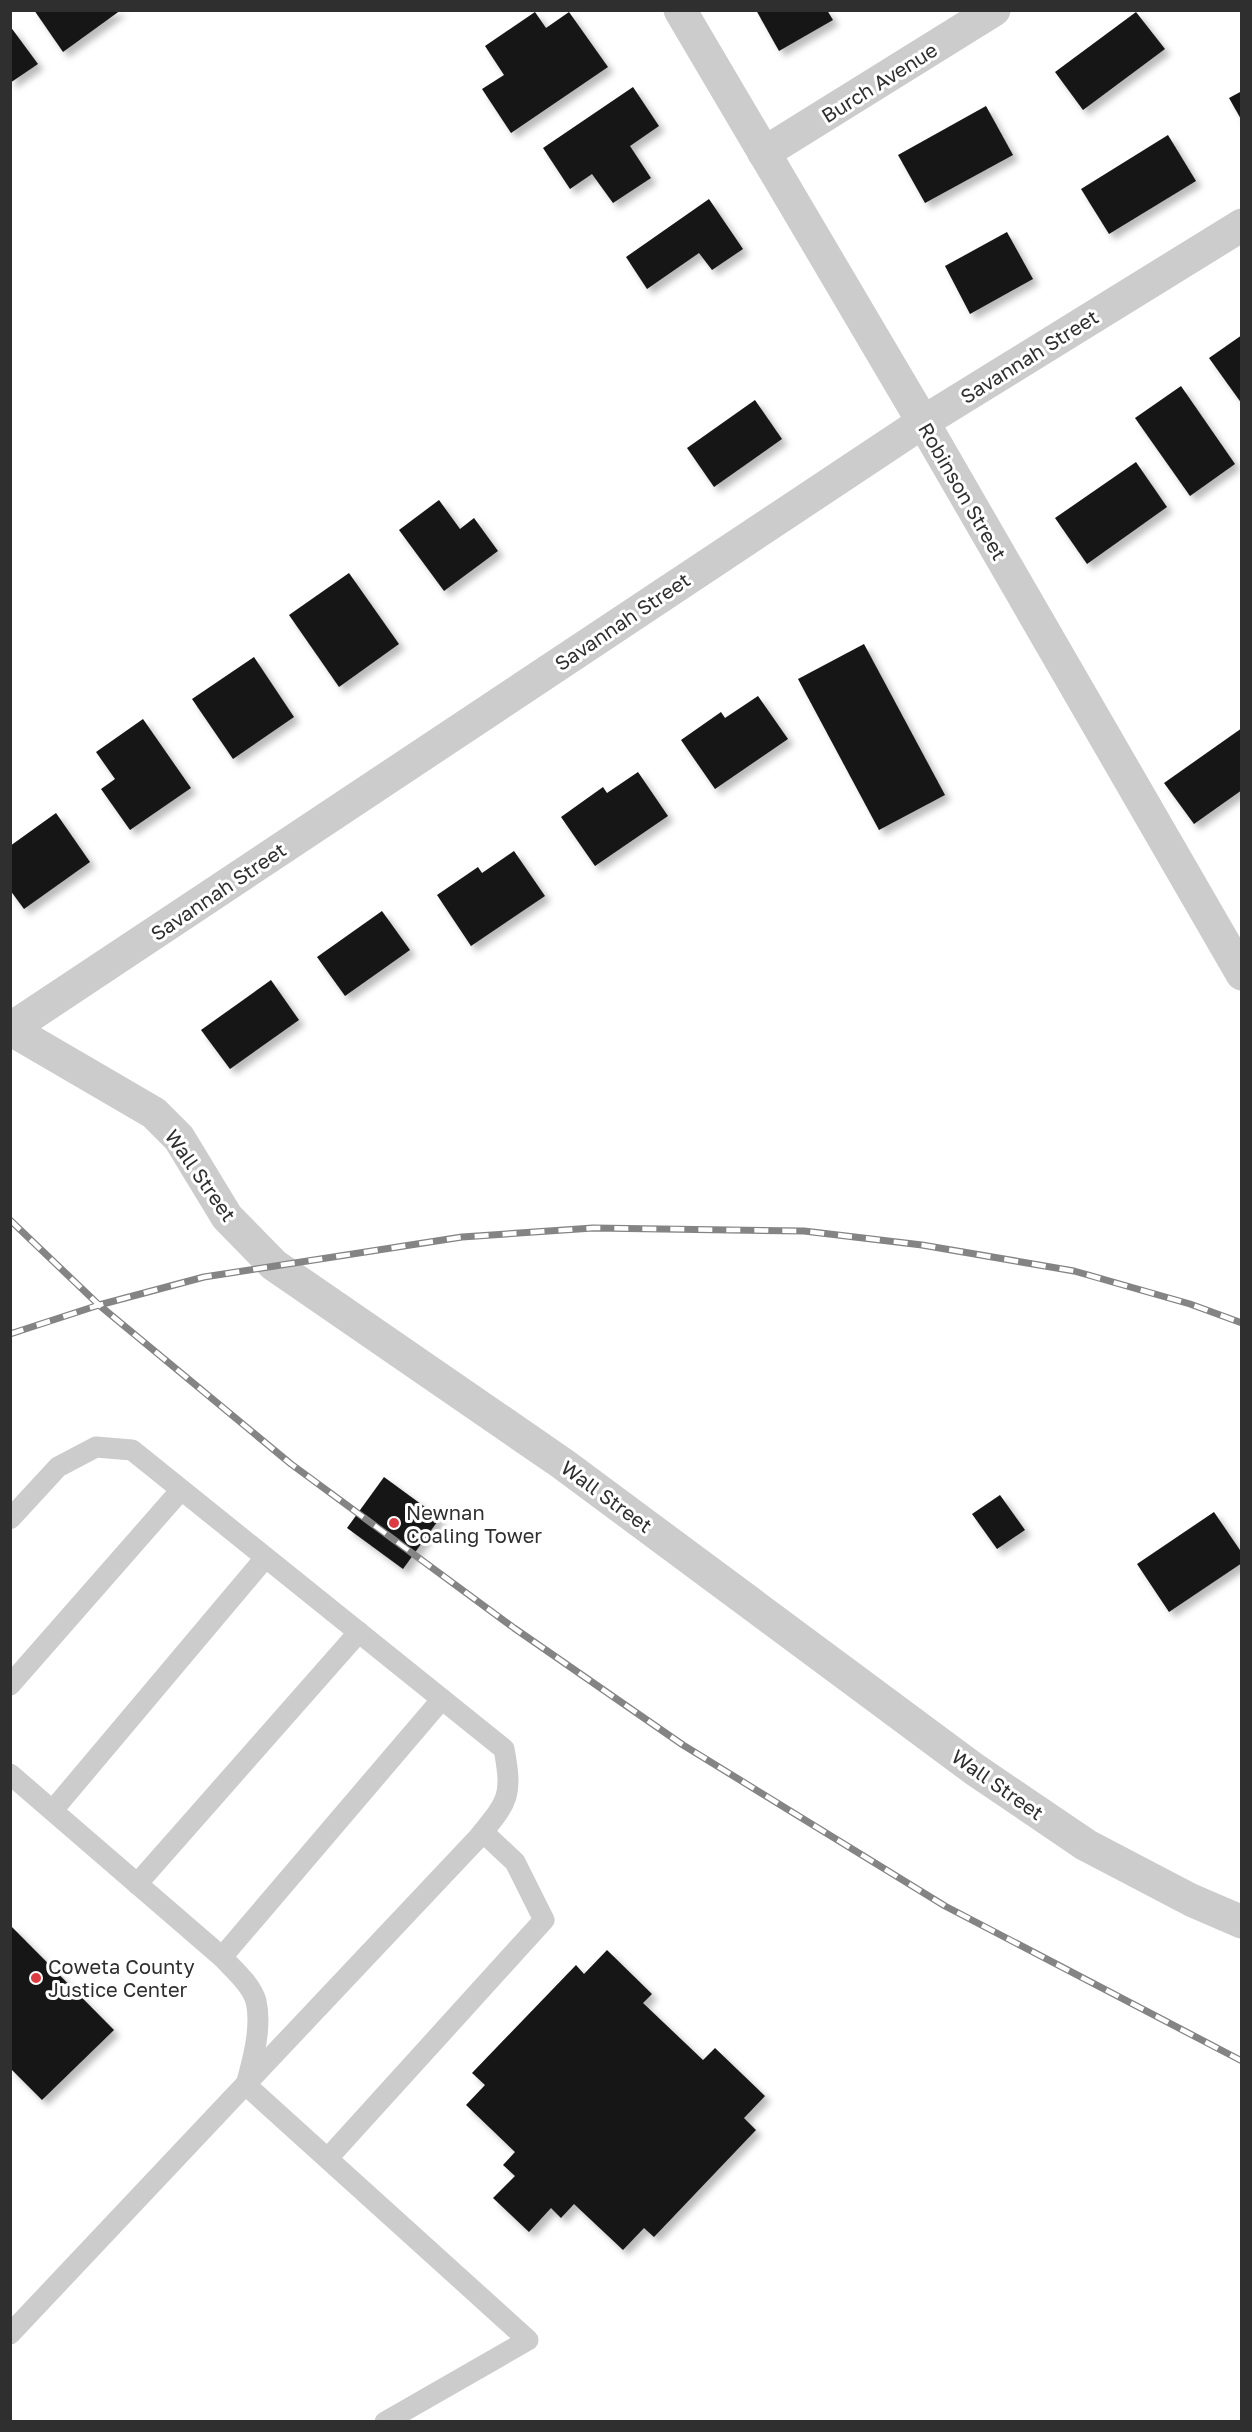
<svg xmlns="http://www.w3.org/2000/svg" width="1252" height="2432" viewBox="0 0 1252 2432" font-family="'Golos Text',sans-serif">
	<style>
		.building { fill: #161616; filter: url(#shadow) }
		.lines { fill: none; stroke-linecap: round; stroke-linejoin: round }
		.service { stroke: #ccc; stroke-width: 21 }
		.minor { stroke: #ccc; stroke-width: 33 }
		.rail-casing { stroke: #848484; stroke-width: 7 }
		.rail { stroke: #fff; stroke-width: 4.5; stroke-dasharray: 14; stroke-linecap: butt }
		.poi-dot { fill: #dc3b41; stroke: #fff; stroke-width: 2 }
		.labels { text-anchor: middle; dominant-baseline: central; stroke-width: 6; stroke-linejoin: round; paint-order: stroke }
		.street-label { font-size: 20px; fill: #2f2f2f; stroke: #fff }
		.poi-label { font-size: 20px; fill: #2f2f2f; stroke: #fff; text-anchor: start }
	</style>
	<defs>
		<filter id="shadow"><feDropShadow dx="5.5" dy="5.5" stdDeviation="3" flood-color="#0004"/></filter>
	</defs>
	<rect width="100%" height="100%" fill="#fff"/>
	<g class="building">
		<polygon points="34,10 121,10 63,52"/>
		<polygon points="756,10 827,10 833,20 779,51"/>
		<polygon points="535,12 546,28 569,12 608,67 511,133 482,89 504,75 485,46"/>
		<polygon points="1136,12 1165,49 1083,110 1055,72"/>
		<polygon points="10,26 38,64 10,83"/>
		<polygon points="633,87 659,126 630,146 651,178 613,203 592,174 570,189 543,148"/>
		<polygon points="1242,91 1242,121 1229,98"/>
		<polygon points="986,106 1013,155 925,203 898,155"/>
		<polygon points="1168,135 1196,181 1109,234 1081,189"/>
		<polygon points="709,199 743,249 712,270 699,253 647,289 626,257"/>
		<polygon points="1007,232 1033,279 970,314 945,266"/>
		<polygon points="1242,335 1242,404 1209,358"/>
		<polygon points="1181,386 1235,464 1190,496 1135,418"/>
		<polygon points="755,400 782,439 714,487 687,448"/>
		<polygon points="1136,462 1167,507 1087,564 1055,518"/>
		<polygon points="439,500 460,529 474,518 498,551 444,591 399,530"/>
		<polygon points="349,573 399,644 339,687 289,615"/>
		<polygon points="864,644 945,795 879,830 798,679"/>
		<polygon points="254,657 294,717 233,759 192,699"/>
		<polygon points="758,696 788,739 715,789 681,740 721,712 725,718"/>
		<polygon points="143,719 191,788 130,830 101,789 115,779 96,752"/>
		<polygon points="1242,728 1242,790 1194,824 1164,783"/>
		<polygon points="638,772 668,816 595,866 561,817 603,787 607,793"/>
		<polygon points="56,813 90,862 24,909 10,890 10,846"/>
		<polygon points="514,851 545,896 471,946 437,895 478,867 482,873"/>
		<polygon points="382,911 410,950 345,996 317,957"/>
		<polygon points="271,980 299,1020 230,1069 201,1030"/>
		<polygon points="384,1477 440,1518 403,1569 347,1528"/>
		<polygon points="1000,1495 1025,1530 997,1549 972,1514"/>
		<polygon points="1214,1512 1242,1553 1242,1563 1169,1612 1137,1564"/>
		<polygon points="10,1925 114,2030 42,2100 10,2068"/>
		<polygon points="607,1950 652,1994 643,2003 703,2060 715,2048 765,2096 744,2118 756,2130 654,2237 644,2228 623,2250 574,2204 561,2218 551,2208 529,2232 493,2198 515,2176 503,2165 515,2152 466,2105 485,2085 472,2073 576,1965 584,1974"/>
	</g>
	<g class="lines">
		<g class="service">
			<path d="M10 1519 58 1467 96 1447 132 1450 504 1749C513 1797 508 1801 478 1838L10 2334"/>
			<polyline points="10,1685 181,1490"/>
			<path d="M10 1774 222 1957C233 1969 251 1984 256 2001 262 2027 253 2060 246 2085L528 2340 385 2422"/>
			<polyline points="53,1810 265,1558"/>
			<polyline points="137,1884 359,1632"/>
			<polyline points="222,1957 442,1699"/>
			<polyline points="328,2158 544,1920 515,1862 483,1832"/>
		</g>
		<g class="minor">
			<polyline points="680,10 923,422 1242,974"/>
			<polyline points="764,153 994,10"/>
			<polyline points="10,1029 154,1113 179,1138 227,1217 274,1265 563,1464 974,1769 1086,1845 1191,1900 1242,1922"/>
			<polyline points="10,1029 923,422 1242,225"/>
		</g>
		<g class="rail-casing">
			<g id="rail">
				<polyline points="10,1220 99,1305 291,1464 514,1628 683,1745 945,1906 1242,2061"/>
				<polyline points="10,1334 99,1305 204,1277 462,1237 593,1228 804,1231 922,1245 1074,1271 1190,1304 1242,1323"/>
			</g>
		</g>
		<use href="#rail" class="rail"/>
	</g>
	<g class="poi-dot">
		<circle cx="394" cy="1523" r="6"/>
		<circle cx="36" cy="1978" r="6"/>
	</g>
	<g class="labels">
		<g class="street-label">
			<text transform="translate(879 82) rotate(-32)">Burch Avenue</text>
			<text transform="translate(1029 356) rotate(-32)">Savannah Street</text>
			<text transform="translate(963 491) rotate(60)">Robinson Street</text>
			<text transform="translate(622 621) rotate(-34)">Savannah Street</text>
			<text transform="translate(218 891) rotate(-34)">Savannah Street</text>
			<text transform="translate(201 1175) rotate(55)">Wall Street</text>
			<text transform="translate(607 1496) rotate(36)">Wall Street</text>
			<text transform="translate(998 1784) rotate(35)">Wall Street</text>
		</g>
		<g class="poi-label">
			<text x="406" y="1512">Newnan<tspan x="406" dy="23">Coaling Tower</tspan></text>
			<text x="48" y="1966">Coweta County<tspan x="48" dy="23">Justice Center</tspan></text>
		</g>
	</g>
	<rect width="1252" height="2432" fill="none" stroke="#2f2f2f" stroke-width="24"/>
</svg>
